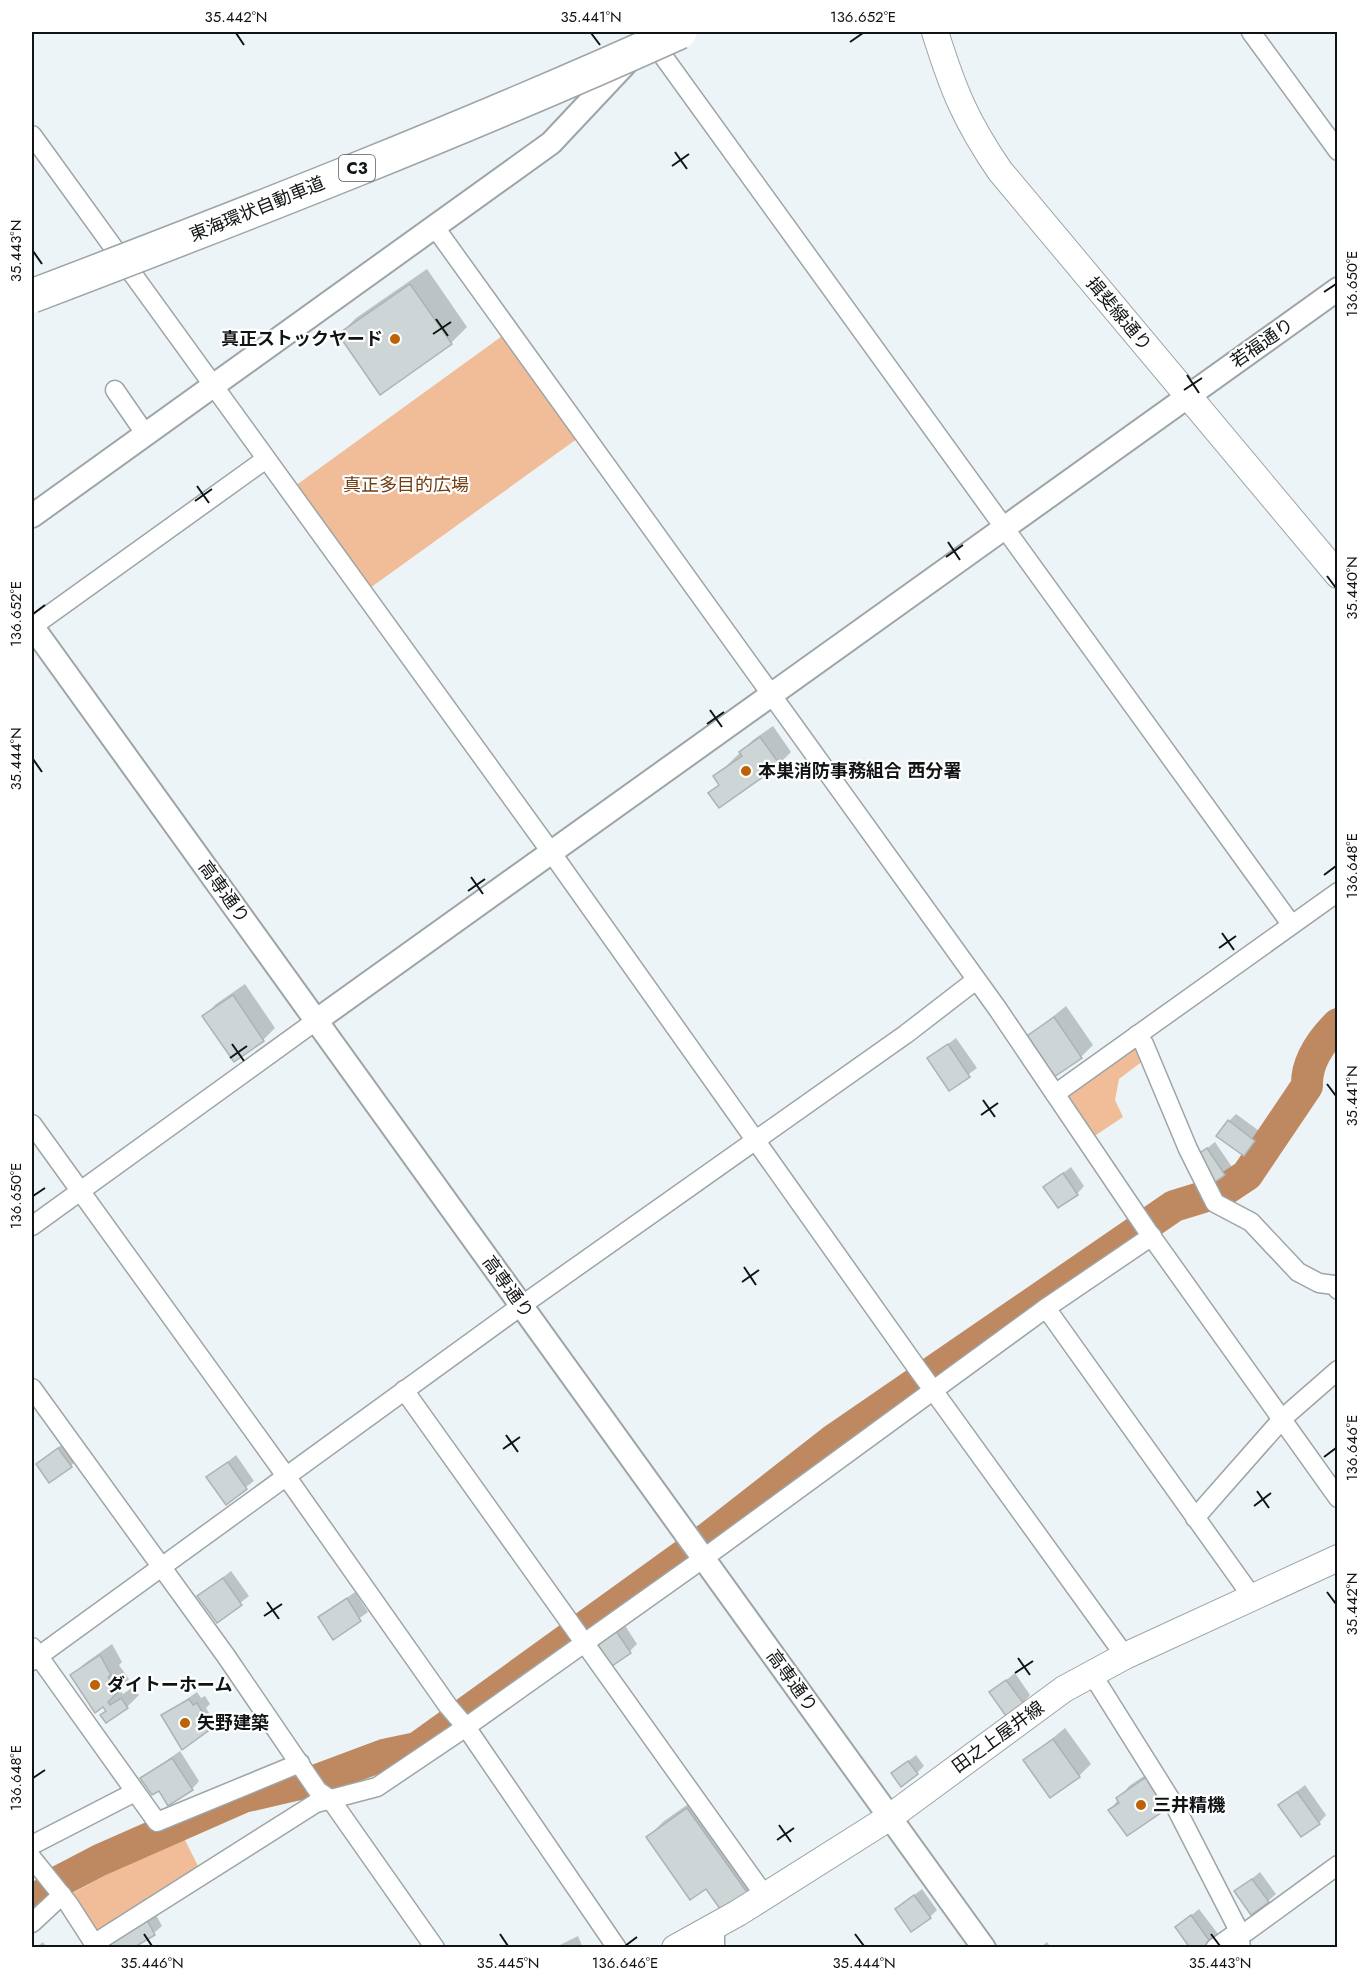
<svg xmlns="http://www.w3.org/2000/svg" width="1369" height="1979" viewBox="0 0 1369 1979" font-family="Jost,'Noto Sans JP',sans-serif">
	<style>
		.green { fill: #f1bc98 }
		.shadow { fill: #0003 }
		.lines { fill: none; stroke-linecap: round; stroke-linejoin: round }
		.river { stroke: #be8861; stroke-width: 32 }
		.building { fill: #cdd5d7; stroke: #abb3b6; stroke-width: 1.5 }
		.minor-casing { stroke: #9da5a7; stroke-width: 21 }
		.tertiary-casing { stroke: #9da5a7; stroke-width: 26 }
		.secondary-casing { stroke: #9da5a7; stroke-width: 28 }
		.minor { stroke: #fff; stroke-width: 18 }
		.tertiary { stroke: #fff; stroke-width: 22 }
		.secondary { stroke: #fff; stroke-width: 26 }
		.motorway-bridge-casing { stroke: #9da5a7; stroke-width: 36; stroke-linecap: butt }
		.motorway-bridge { stroke: #fff; stroke-width: 33 }
		.ticks { fill: none; stroke: #111415; stroke-width: 2 }
		.poi-dot { fill: #bd6306; stroke: #fff; stroke-width: 2 }
		.labels { text-anchor: middle; dominant-baseline: central; stroke-width: 4.5; stroke-linejoin: round; paint-order: stroke }
		.shield { fill: #fff; stroke: #585a5b; stroke-width: 1.5 }
		.shield-label { font-size: 16px; font-weight: bold; fill: #111415 }
		.street-label { font-size: 18px; fill: #111415; stroke: #fff }
		.poi-label { font-size: 18px; font-weight: bold; fill: #111415; stroke: #fff; text-anchor: start }
		.park-label { font-size: 18px; fill: #723d10; stroke: #fff }
		.neatline { fill: none; stroke: #111415; stroke-width: 2 }
		.ticks-label { font-size: 15px; text-anchor: middle; fill: #111415 }
	</style>
	<rect width="100%" height="100%" fill="#ecf4f7"/>
	<g class="green">
		<polygon points="505,334 581,436 370,588 295,486"/>
		<polygon points="1130,1049 1142,1051 1144,1060 1119,1079 1115,1100 1123,1117 1093,1137 1068,1097"/>
		<polygon points="182,1834 200,1870 95,1936 69,1895"/>
	</g>
	<g class="shadow">
		<polygon points="427,269 467,327 451,343 340,334 356,318"/>
		<polygon points="773,726 791,752 779,764 720,806 710,793 720,784 715,777 753,740"/>
		<polygon points="245,984 275,1028 263,1040 234,1060 204,1016 216,1004"/>
		<polygon points="1066,1006 1093,1045 1081,1057 1029,1036"/>
		<polygon points="956,1038 977,1068 949,1089 929,1059"/>
		<polygon points="1236,1114 1262,1133 1244,1154 1229,1121"/>
		<polygon points="1215,1142 1232,1167 1224,1174 1196,1157"/>
		<polygon points="1071,1167 1084,1186 1077,1194 1045,1187"/>
		<polygon points="66,1441 78,1458 71,1466 38,1464"/>
		<polygon points="236,1455 254,1481 226,1502 208,1478"/>
		<polygon points="231,1571 249,1596 217,1621 199,1596"/>
		<polygon points="355,1592 368,1612 333,1637 320,1617"/>
		<polygon points="624,1624 637,1644 630,1651 599,1644"/>
		<polygon points="112,1644 122,1662 119,1665 129,1679 119,1689 123,1694 133,1687 139,1695 127,1707 108,1710 72,1676 84,1664"/>
		<polygon points="1015,1673 1030,1695 1023,1703 991,1692"/>
		<polygon points="197,1692 201,1698 205,1696 210,1704 206,1708 215,1723 207,1730 163,1716"/>
		<polygon points="1065,1728 1091,1764 1079,1776 1025,1761"/>
		<polygon points="180,1751 199,1781 192,1789 159,1789 142,1778"/>
		<polygon points="916,1755 924,1766 917,1773 893,1773"/>
		<polygon points="1159,1766 1179,1795 1167,1807 1110,1810 1129,1786"/>
		<polygon points="1305,1785 1326,1815 1319,1823 1280,1805"/>
		<polygon points="704,1793 764,1878 748,1894 707,1886 648,1837 664,1821"/>
		<polygon points="1260,1872 1276,1894 1268,1901 1236,1892"/>
		<polygon points="922,1889 937,1910 930,1917 897,1909"/>
		<polygon points="1199,1909 1218,1934 1210,1942 1177,1927"/>
		<polygon points="155,1913 162,1926 154,1933 130,1948 104,1948"/>
		<polygon points="578,1936 583,1948 554,1948"/>
		<polygon points="43,1942 47,1948 35,1948"/>
		<polygon points="1047,1942 1051,1948 1040,1948"/>
	</g>
	<g class="lines">
		<path class="river" d="M32 1906 54 1884 100 1860 243 1797 317 1780 384 1755 417 1748 708 1538 832 1441 1174 1206 1223 1191 1247 1175 1307 1086C1306 1063 1321 1041 1338 1024"/>
	</g>
	<g class="building">
		<polygon points="410,284 452,344 380,395 338,334"/>
		<polygon points="760,737 780,765 719,808 708,793 719,785 713,776 742,756 739,752"/>
		<polygon points="233,995 264,1041 234,1062 202,1016"/>
		<polygon points="1054,1017 1082,1058 1054,1077 1027,1036"/>
		<polygon points="948,1044 970,1077 949,1091 927,1058"/>
		<polygon points="1228,1120 1255,1141 1244,1156 1216,1136"/>
		<polygon points="1207,1148 1225,1175 1212,1184 1194,1157"/>
		<polygon points="1063,1173 1078,1195 1058,1208 1043,1187"/>
		<polygon points="58,1448 72,1467 49,1483 36,1464"/>
		<polygon points="228,1462 247,1489 226,1505 206,1477"/>
		<polygon points="223,1578 242,1605 217,1623 197,1596"/>
		<polygon points="347,1598 361,1621 333,1640 318,1617"/>
		<polygon points="616,1631 631,1653 612,1666 597,1644"/>
		<polygon points="100,1655 111,1675 108,1677 118,1692 108,1702 110,1705 121,1698 128,1708 106,1723 100,1715 106,1711 103,1707 95,1713 70,1675"/>
		<polygon points="1006,1680 1024,1704 1006,1716 989,1692"/>
		<polygon points="189,1699 193,1705 197,1703 203,1713 198,1715 208,1731 182,1750 161,1715"/>
		<polygon points="1053,1739 1080,1777 1050,1798 1023,1760"/>
		<polygon points="172,1758 193,1790 168,1806 159,1791 152,1795 140,1778"/>
		<polygon points="908,1761 918,1774 901,1787 891,1773"/>
		<polygon points="1146,1777 1168,1808 1127,1836 1108,1810 1119,1803 1116,1798"/>
		<polygon points="1297,1792 1320,1824 1301,1837 1278,1805"/>
		<polygon points="687,1808 749,1895 723,1913 706,1889 690,1900 646,1837"/>
		<polygon points="1252,1879 1269,1902 1251,1915 1234,1891"/>
		<polygon points="914,1895 931,1918 911,1932 895,1909"/>
		<polygon points="1191,1915 1211,1943 1205,1948 1190,1948 1175,1927"/>
		<polygon points="147,1920 155,1935 133,1948 102,1948"/>
	</g>
	<g class="lines">
		<g class="minor-casing">
			<g id="minor">
				<polyline points="1251,32 1338,151"/>
				<polyline points="650,38 1291,924"/>
				<polyline points="32,135 551,852 917,1368 1125,1656"/>
				<polyline points="434,226 997,1008 1149,1233 1338,1498"/>
				<polyline points="115,390 146,435"/>
				<polyline points="32,627 266,459"/>
				<polyline points="1137,1035 1144,1044 1188,1149 1215,1203 1251,1222 1298,1272 1319,1283 1334,1285 1338,1290"/>
				<polyline points="1055,1094 1338,892"/>
				<polyline points="32,1124 286,1476 448,1706 466,1727 617,1948"/>
				<polyline points="32,1226 317,1020"/>
				<polyline points="1046,1308 1253,1598"/>
				<polyline points="32,1388 226,1656 318,1791 331,1800 435,1948"/>
				<polyline points="404,1390 765,1896"/>
				<polyline points="1195,1518 1283,1418 1338,1370"/>
				<polyline points="32,1647 157,1822 300,1763"/>
				<polyline points="32,1661 521,1306 906,1034 976,980"/>
				<polyline points="1092,1674 1176,1808 1239,1931 1241,1948"/>
				<polyline points="32,1845 135,1792"/>
				<polyline points="32,1858 68,1903 97,1948"/>
				<polyline points="32,1923 62,1895"/>
				<polyline points="95,1943 316,1803 377,1787 466,1727 704,1558 1046,1308 1152,1236"/>
				<polyline points="715,1948 715,1927"/>
				<polyline points="1215,1948 1239,1931 1246,1932 1338,1865"/>
			</g>
		</g>
		<g class="tertiary-casing">
			<g id="tertiary">
				<polyline points="32,516 551,143 629,60"/>
				<polyline points="32,626 984,1948"/>
				<polyline points="317,1020 1338,289"/>
			</g>
		</g>
		<g class="secondary-casing">
			<g id="secondary">
				<path d="M935 32C953 89 965 120 1000 171L1338 575"/>
				<polyline points="675,1948 738,1913 890,1817 1064,1689 1125,1656 1338,1558"/>
			</g>
		</g>
		<use href="#minor" class="minor"/>
		<use href="#tertiary" class="tertiary"/>
		<use href="#secondary" class="secondary"/>
		<g class="motorway-bridge-casing">
			<path id="motorway-bridge" d="M32 296C250 213 467 128 680 32"/>
		</g>
		<use href="#motorway-bridge" class="motorway-bridge"/>
	</g>
	<path class="ticks" d="M236 33 244 45M591 33 600 45M850 42 863 33M675 152 687 169M672 166 689 154M33 251 42 264M1324 292 1336 284M436 319 448 336M433 334 451 322M1187 375 1199 393M1184 390 1202 378M197 486 209 503M195 501 212 489M948 542 960 560M946 557 963 545M1327 576 1336 588M33 614 45 605M710 710 722 727M707 724 724 712M33 759 42 772M1324 875 1336 866M471 877 483 894M468 891 485 879M1222 933 1234 950M1219 948 1236 936M232 1044 244 1061M230 1058 247 1046M1327 1084 1336 1096M983 1100 995 1117M981 1115 998 1103M33 1196 45 1188M744 1267 756 1285M742 1282 759 1270M506 1435 518 1452M503 1449 520 1437M1324 1457 1336 1448M1257 1491 1269 1508M1254 1506 1271 1493M1327 1592 1336 1604M267 1602 279 1619M264 1616 282 1604M1018 1658 1030 1675M1015 1673 1033 1661M33 1778 45 1770M779 1825 791 1842M777 1840 794 1828M144 1934 152 1946M500 1934 508 1946M855 1934 864 1946M1211 1934 1220 1946M625 1946 637 1937"/>
	<g class="poi-dot">
		<circle cx="395" cy="339" r="6"/>
		<circle cx="746" cy="771" r="6"/>
		<circle cx="95" cy="1685" r="6"/>
		<circle cx="185" cy="1723" r="6"/>
		<circle cx="1141" cy="1805" r="6"/>
	</g>
	<g class="labels">
		<rect class="shield" x="339" y="155" width="36" height="26" rx="4.5"/>
		<g class="shield-label">
			<text x="357" y="168">C3</text>
		</g>
		<g class="street-label">
			<text transform="translate(257 209) rotate(-22)">東海環状自動車道</text>
			<text transform="translate(1119 314) rotate(50)">揖斐線通り</text>
			<text transform="translate(1262 343) rotate(-35)">若福通り</text>
			<text transform="translate(224 892) rotate(54)">高専通り</text>
			<text transform="translate(508 1287) rotate(54)">高専通り</text>
			<text transform="translate(792 1681) rotate(54)">高専通り</text>
			<text transform="translate(998 1737) rotate(-36)">田之上屋井線</text>
		</g>
		<g class="poi-label">
			<text x="383" y="339" text-anchor="end">真正ストックヤード</text>
			<text x="758" y="771">本巣消防事務組合 西分署</text>
			<text x="107" y="1685">ダイトーホーム</text>
			<text x="197" y="1723">矢野建築</text>
			<text x="1153" y="1805">三井精機</text>
		</g>
		<g class="park-label">
			<text x="406" y="485">真正多目的広場</text>
		</g>
	</g>
	<rect width="1369" height="1979" fill="none" stroke="#ffffff" stroke-width="66"/>
	<rect x="33" y="33" width="1303" height="1913" class="neatline"/>
	<g class="ticks-label">
		<text x="236" y="22">35.442°N</text>
		<text x="591" y="22">35.441°N</text>
		<text x="863" y="22">136.652°E</text>
		<text transform="translate(16 251) rotate(-90)" y="5">35.443°N</text>
		<text transform="translate(1352 284) rotate(-90)" y="5">136.650°E</text>
		<text transform="translate(1352 588) rotate(-90)" y="5">35.440°N</text>
		<text transform="translate(16 614) rotate(-90)" y="5">136.652°E</text>
		<text transform="translate(16 759) rotate(-90)" y="5">35.444°N</text>
		<text transform="translate(1352 866) rotate(-90)" y="5">136.648°E</text>
		<text transform="translate(1352 1096) rotate(-90)" y="5">35.441°N</text>
		<text transform="translate(16 1196) rotate(-90)" y="5">136.650°E</text>
		<text transform="translate(1352 1448) rotate(-90)" y="5">136.646°E</text>
		<text transform="translate(1352 1604) rotate(-90)" y="5">35.442°N</text>
		<text transform="translate(16 1778) rotate(-90)" y="5">136.648°E</text>
		<text x="152" y="1968">35.446°N</text>
		<text x="508" y="1968">35.445°N</text>
		<text x="625" y="1968">136.646°E</text>
		<text x="864" y="1968">35.444°N</text>
		<text x="1220" y="1968">35.443°N</text>
	</g>
</svg>
